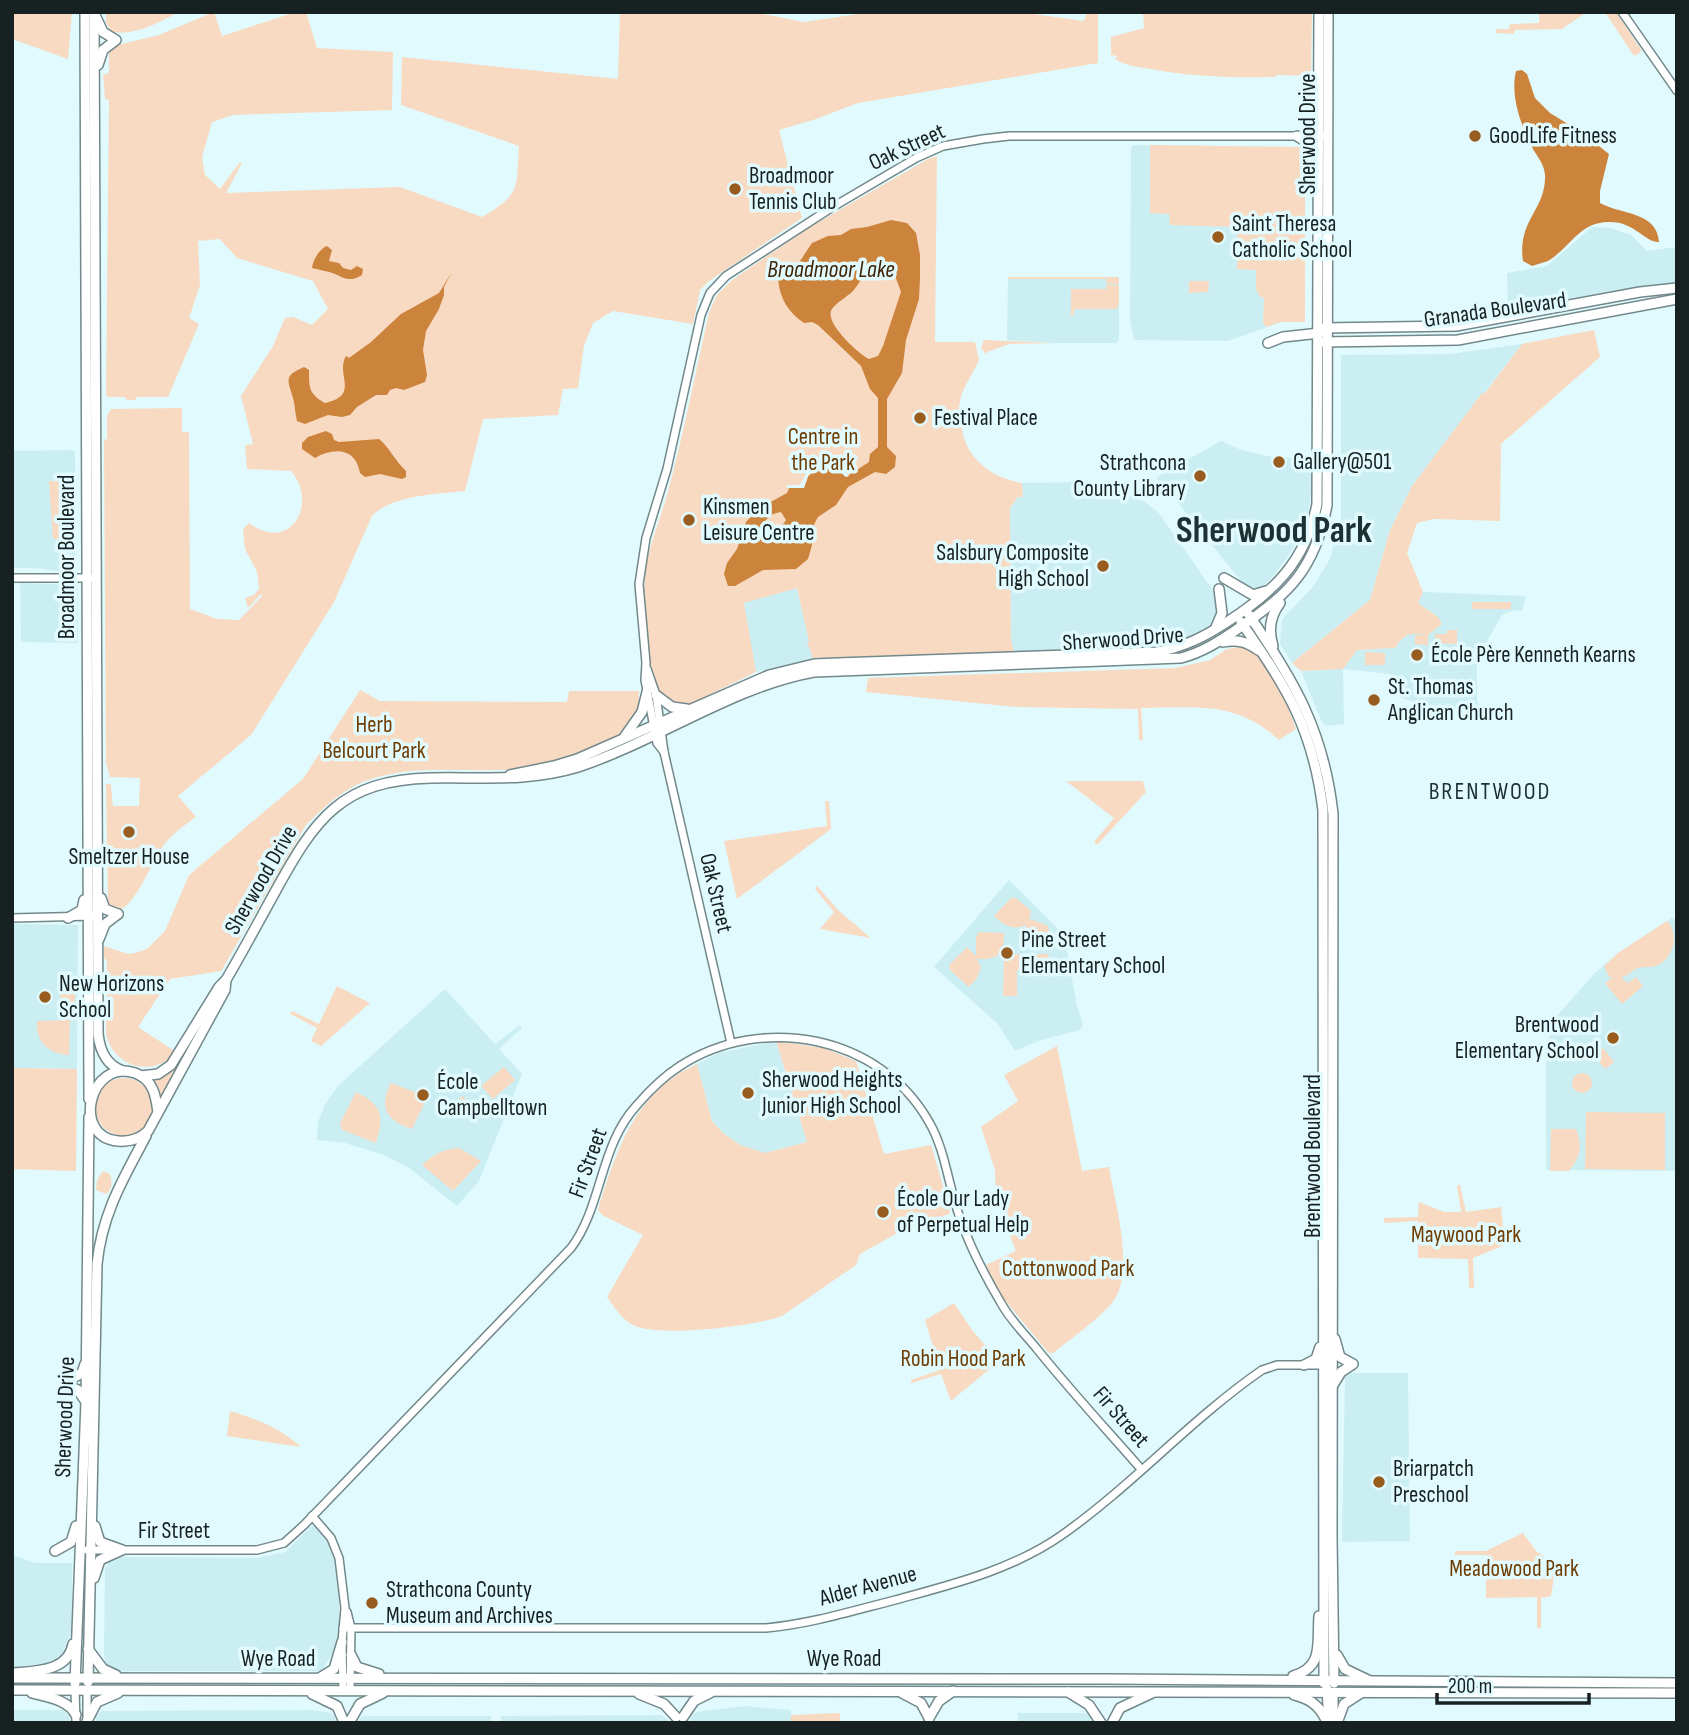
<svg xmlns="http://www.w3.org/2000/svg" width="1689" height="1735" viewBox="0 0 1689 1735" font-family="'Sofia Sans Condensed',sans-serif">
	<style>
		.built { fill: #cbeef2 }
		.green { fill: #f8dac2 }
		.water { fill: #cc833c; fill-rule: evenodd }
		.pier { fill: #e1fafd }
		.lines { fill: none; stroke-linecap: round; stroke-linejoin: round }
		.minor-casing { stroke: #72888b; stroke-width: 10 }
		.major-casing { stroke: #72888b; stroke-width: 12 }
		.minor { stroke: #fff; stroke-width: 7 }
		.major { stroke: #fff; stroke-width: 9 }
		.poi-dot { fill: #995c1f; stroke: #e1fafd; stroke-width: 2.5 }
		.labels { text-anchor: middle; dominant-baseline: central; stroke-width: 7; stroke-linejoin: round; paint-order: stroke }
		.street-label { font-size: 23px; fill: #182122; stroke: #e1fafd }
		.poi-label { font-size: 23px; fill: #182122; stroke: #e1fafd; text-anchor: start }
		.park-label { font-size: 23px; fill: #6d3c03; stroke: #e1fafd }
		.water-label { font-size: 24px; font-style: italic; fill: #402204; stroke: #e1fafd }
		.neighbourhood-label { font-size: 24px; letter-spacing: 2px; fill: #1d3133; stroke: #e1fafd }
		.town-label { font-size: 37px; font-weight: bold; fill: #1d3133; stroke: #e1fafd }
	</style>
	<rect width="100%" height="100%" fill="#e1fafd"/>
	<g class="built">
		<polygon points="1133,145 1299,147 1305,154 1305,322 1281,322 1228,341 1134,340 1130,320 1131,147"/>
		<polygon points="1592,227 1610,228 1631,235 1647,251 1677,247 1677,283 1508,311 1507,273 1547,266"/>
		<polygon points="1008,277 1119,277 1119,340 1116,343 1054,343 1007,340"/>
		<polygon points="1522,344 1412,486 1390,530 1370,600 1292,663 1280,644 1282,619 1313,587 1330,559 1341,518 1341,355 1450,354"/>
		<polygon points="1221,441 1241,450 1272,457 1311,458 1311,493 1308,515 1301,538 1271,579 1257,591 1244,585 1176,500 1159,486 1157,477"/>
		<polygon points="71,450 75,451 76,570 56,571 35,568 12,568 12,451"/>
		<polygon points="1084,482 1124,490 1134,499 1144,501 1159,513 1216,595 1218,616 1215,624 1207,631 1190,639 1147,649 1014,653 1011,640 1010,508 1018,497 1023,497 1022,483"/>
		<polygon points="20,583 78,585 78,643 21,642"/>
		<polygon points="797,588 813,658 756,672 741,601"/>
		<polygon points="1423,592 1526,596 1522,611 1514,610 1502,615 1477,659 1477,703 1489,710 1438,710 1390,694 1390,674 1343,669 1344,724 1326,726 1322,722 1301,671 1342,669 1357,650 1395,648"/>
		<polygon points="1009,880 1057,928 1065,940 1077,1006 1083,1025 1080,1030 1041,1040 1015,1051 998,1024 934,967"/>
		<polygon points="1672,918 1677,921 1677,1171 1546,1170 1546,1045 1557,1016 1593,975 1618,953"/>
		<polygon points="12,924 78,925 77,1069 12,1068"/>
		<polygon points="445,989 495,1044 520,1025 522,1028 499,1049 522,1074 479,1181 457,1206 408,1167 381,1154 345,1143 317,1140 318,1122 325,1104 338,1086"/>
		<polygon points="776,1041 807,1142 765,1153 740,1145 723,1133 712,1121 697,1064 719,1053"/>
		<polygon points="1347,1373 1408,1373 1410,1541 1342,1542 1345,1377"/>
		<polygon points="312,1526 318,1526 333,1549 339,1575 339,1642 322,1671 117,1671 106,1665 104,1653 105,1569 109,1562 116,1557 257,1558 285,1552"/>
		<polygon points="12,1555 35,1563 72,1563 72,1630 62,1654 41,1668 12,1672"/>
		<polygon points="745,1706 791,1710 791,1723 690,1723 691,1717 696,1712"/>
		<polygon points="12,1710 63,1710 69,1715 70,1723 12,1723"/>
		<polygon points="312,1710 331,1713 335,1717 335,1723 96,1723 96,1717 101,1711"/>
		<polygon points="1018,1713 1088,1713 1094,1723 1018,1723"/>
		<polygon points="658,1715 664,1716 670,1723 501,1723 501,1716"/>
		<polygon points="362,1716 491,1716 491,1723 357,1723"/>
	</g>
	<g class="green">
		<polygon points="12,12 72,12 68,59 12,39"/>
		<path d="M106 12H178C159 23 134 36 112 32L106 23Z"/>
		<path d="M214 12 222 36 296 12H306L317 48 393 52 392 110 233 115 212 122 202 157 205 175 220 189 240 162 242 163 226 193 400 187 482 217C522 193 516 189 519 146L401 105 402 57 618 79 620 12H753L804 22 872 12H1019L1084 21 1087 12H1098V63L858 103 816 119 779 130 802 218 709 281 700 290 693 324 613 311 593 323 584 346 578 388 563 389 558 415 483 419 465 491C437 494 392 495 372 516L334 602 251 735 178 796 196 817C186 824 175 832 167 841 152 858 137 906 117 911L108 909 106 784H111L113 806H139L140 778 110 777 106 763 104 439 107 440V416L111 409 182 408V432H189L190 609 217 619 239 620 262 596 261 594 248 608 245 598 254 595 259 589 257 572 245 549 243 529 249 523C290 554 319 504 291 471L247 469 245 445 253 444 241 396 273 346 285 318 293 317 312 325 328 309 313 281 237 258 220 239 198 241 200 285 189 318 199 324 168 397H137L135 400H127L125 397H109L106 395 109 100 105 99 103 75 109 73V47L159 35Z"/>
		<path d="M1143 12H1312L1311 76 1278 75 1275 77C1233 78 1193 77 1151 69 1138 67 1126 66 1115 59L1117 56 1111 55V37L1144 28Z"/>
		<polygon points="1539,12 1587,12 1562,29 1515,30 1514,34 1496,33 1496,29 1509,29 1510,24 1539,23"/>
		<polygon points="1605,12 1616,12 1642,51 1634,56"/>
		<polygon points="1150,145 1299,147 1305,154 1305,322 1281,322 1266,327 1263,323 1264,298 1260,297 1256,289 1256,270 1237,269 1237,227 1170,225 1169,214 1150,213"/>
		<path d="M937 156 935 342H975L979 360C973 374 963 386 960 401 958 407 960 416 961 423 964 457 989 477 1022 483L1023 497H1018L1010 508 1011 640 1014 653 813 658 807 642 809 641 797 588 744 603 756 672 686 706C673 706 661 698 656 687 649 668 642 591 645 571 650 541 663 513 670 484 685 427 696 370 709 313L717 295 732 280 810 227 928 159Z"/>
		<polygon points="1008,277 1119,277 1119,284 1107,284 1106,279 1008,279"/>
		<polygon points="1189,281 1209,281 1208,292 1189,293"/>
		<polygon points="1106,285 1119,285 1119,304 1117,309 1075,309 1073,316 1071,316 1071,289 1106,289"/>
		<path d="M1594 330 1600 357 1501 444 1500 521 1433 519 1417 523 1407 553 1423 592 1418 603 1438 617 1442 624 1428 635V645L1415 644V635H1426C1410 632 1404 634 1395 648L1357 650 1343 669 1301 671 1292 663 1370 600 1390 530 1412 486 1482 393H1485L1522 344Z"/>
		<polygon points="984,340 1054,343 1009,344 987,352 986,354 981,348"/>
		<polygon points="66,481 66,539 53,539 49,481"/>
		<rect x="1472" y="602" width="39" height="7"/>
		<polygon points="1447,630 1457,630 1457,644 1435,643 1435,634 1447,634"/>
		<path d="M1240 647 1255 651 1281 688 1296 729 1279 740C1235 700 1196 708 1141 708L1143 740H1139L1138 709 1016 707 866 692 868 678 1175 668 1210 660 1227 649Z"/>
		<polygon points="1365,652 1385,653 1385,665 1365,665"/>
		<path d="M360 690 380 701 567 702 569 691H639C639 701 639 713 633 722 625 734 610 740 598 746 572 758 545 767 516 769 468 773 418 764 371 779 345 787 325 806 306 825L221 971 170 979 138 1027 176 1052C154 1079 112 1067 106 1033L107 961 104 958V946L128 954 135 953 147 949 165 931 189 875 303 779Z"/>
		<polygon points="1066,781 1143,781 1146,792 1097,845 1094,842 1114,818"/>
		<polygon points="825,801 829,801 831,829 737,899 724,841 827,826"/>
		<polygon points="817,886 838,910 871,938 820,929 834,912 815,889"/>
		<path d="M1011 898H1016L1031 911 1029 921 1031 919 1048 926 1049 930 1040 947C1028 943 1026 937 1026 925 1013 931 1004 925 994 916Z"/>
		<path d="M1667 921C1679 932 1675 957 1658 965 1652 968 1642 966 1636 969 1629 973 1628 976 1621 977L1628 983 1636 977 1643 986 1622 1004 1605 983 1613 977H1609L1604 966 1618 953Z"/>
		<path d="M979 932 1004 933C1004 954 999 960 977 959L981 967 977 978 969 987 950 970 949 965 967 947 976 956V937Z"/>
		<polygon points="1004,954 1048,954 1051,965 1022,965 1022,970 1017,970 1017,996 1003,996"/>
		<rect x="60" y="985" width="15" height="24"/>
		<polygon points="337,986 370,1003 321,1046 311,1041 317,1028 290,1014 292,1011 319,1024"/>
		<path d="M70 1020 69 1055C49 1054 35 1042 37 1021Z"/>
		<path d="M776 1041 824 1048 856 1061 884 1154 931 1145 950 1210 949 1214 901 1231 860 1254 856 1265 782 1316C756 1326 657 1338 633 1325 622 1319 614 1307 607 1297L643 1235 602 1215 598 1210C617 1149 635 1092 697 1064L712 1121 723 1133 740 1145 765 1153 807 1142Z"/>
		<path d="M1057 1046 1082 1171 1109 1167C1115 1203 1135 1270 1114 1300 1102 1317 1069 1340 1052 1354L1048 1352 997 1291 986 1265 1016 1251 996 1199 995 1170 981 1127 1018 1101 1004 1075Z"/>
		<polygon points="1603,1048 1614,1062 1605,1069 1594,1055"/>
		<polygon points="179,1062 182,1063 161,1098 152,1079 167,1073"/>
		<polygon points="504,1067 515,1080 493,1099 481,1086"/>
		<polygon points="12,1068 77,1069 76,1171 12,1169"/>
		<circle cx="1582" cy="1083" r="10"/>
		<circle cx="124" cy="1107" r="29"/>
		<path d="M391 1083 423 1095 425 1102 412 1129C387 1121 378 1108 391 1083Z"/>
		<path d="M356 1092C383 1105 384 1116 376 1143L342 1130 340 1123Z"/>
		<polygon points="463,1096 472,1107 458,1118 450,1107"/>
		<polygon points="1586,1112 1665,1113 1665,1170 1585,1169"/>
		<path d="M1551 1129H1576C1583 1145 1580 1158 1569 1171H1550Z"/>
		<path d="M459 1148 481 1161 453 1191 422 1165C434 1154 443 1149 459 1148Z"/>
		<path d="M103 1171 110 1174C112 1182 113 1189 106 1194L96 1190 97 1180Z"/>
		<polygon points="1457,1185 1460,1185 1466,1212 1501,1207 1505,1245 1473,1258 1474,1288 1469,1288 1468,1259 1418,1258 1418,1221 1384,1223 1384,1218 1418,1217 1419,1202 1444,1212 1461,1212"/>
		<polygon points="954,1303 972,1330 999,1361 951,1401 941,1374 911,1383 911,1380 940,1370 925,1320"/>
		<path d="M230 1411C257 1419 280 1428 301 1447L227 1436Z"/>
		<polygon points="1523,1533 1536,1551 1556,1564 1551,1596 1541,1598 1541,1628 1537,1628 1537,1597 1486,1598 1486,1555 1455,1555 1455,1551 1486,1551"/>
		<polygon points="840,1713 840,1723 791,1723 791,1715"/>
	</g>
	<g class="water">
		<path d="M1522 70 1527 74 1535 98 1550 113 1581 132 1609 154 1600 191V203C1621 215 1657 211 1659 242 1644 242 1635 222 1610 222 1580 221 1571 247 1548 261 1543 263 1537 264 1532 266L1523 261C1517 222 1544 211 1545 179 1546 167 1539 159 1533 149 1521 126 1510 96 1516 71Z"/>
		<path d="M891 220 907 223 916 233 920 255V278L919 299 906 340 902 373 887 399V447L896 456 895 467 886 474 875 472 848 487 836 505 818 517 811 530 812 545 808 559 796 569 763 570 735 586H728L724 574 727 563 737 549 746 522 758 509 787 493 789 488H803L807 477 819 468 837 469 846 477 869 462 870 454 878 447V398L870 389 861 366 818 325 812 322 804 323C788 312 780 299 778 279L798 264 812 243 828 236 841 235 851 229 867 227ZM873 264H886L893 270 901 292 883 346 878 356 869 359C859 354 823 322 832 309 837 302 847 297 853 291 861 282 864 272 873 264ZM781 512 786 520C781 528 777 530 767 530L763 525C768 516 771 514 781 512Z"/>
		<path d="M327 246 332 250 329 261 339 263 343 268 351 270 357 266 363 269 362 275C350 282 346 279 335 274 328 271 319 270 312 268 313 260 319 249 327 246Z"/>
		<path d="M452 272 444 287V295L439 309 426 331 423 350 427 375 425 382 404 390 396 388 390 390 387 395H376L357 407 350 415 342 417 328 415 305 424 297 421C295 413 295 405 293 398 288 380 283 376 304 367L309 370C309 388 309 394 325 403 361 395 335 375 346 356L349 358 371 342 401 314 439 293Z"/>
		<path d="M326 431 332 434 334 440 339 442 379 439C390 448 395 461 406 471V477L402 479 380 474 365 477 360 473C356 448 334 447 315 458L302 449V443L308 437Z"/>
	</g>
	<polygon class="pier" points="823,463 839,466 849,476 846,477 837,469 824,466 809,474 804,488 786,488 788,485 800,485 808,470"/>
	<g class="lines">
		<g class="minor-casing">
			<g id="minor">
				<polyline points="1622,12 1677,91"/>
				<polyline points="12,578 92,578"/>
				<polyline points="647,669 656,695 664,752 731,1043"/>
				<polyline points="664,752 657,743 645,680 646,663 639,584 646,538 667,469 701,315 710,293 726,276 831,208 916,158 943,146 983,139 1009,136 1323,136"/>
				<polyline points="12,918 93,916"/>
				<polyline points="312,1516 331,1538 339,1558 345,1608 342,1642 343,1691"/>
				<path d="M87 1550H257L284 1543 304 1525 571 1248C603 1205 599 1146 637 1105 649 1091 663 1077 680 1066 762 1013 880 1035 929 1122 946 1151 948 1186 960 1218 970 1247 985 1276 1001 1303 1010 1320 1025 1334 1037 1349 1070 1390 1106 1429 1141 1469"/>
				<polyline points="347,1612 351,1628 350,1691"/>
				<path d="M343 1628H766C810 1624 852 1611 895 1600 953 1584 1012 1570 1062 1535 1133 1485 1191 1419 1262 1370L1277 1365H1329"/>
				<polyline points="75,1690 76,1723"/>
				<polyline points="87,1690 87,1717"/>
				<polyline points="1334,1692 1334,1723"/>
			</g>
		</g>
		<g class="major-casing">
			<g id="major">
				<polyline points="85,12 89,1099"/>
				<path d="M94 12 98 1034C100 1051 106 1065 123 1071"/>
				<polyline points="95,15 103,32 116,40 103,50 98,65"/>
				<polyline points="1297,136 1311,145 1315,156"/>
				<polyline points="1323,328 1456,326 1640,292 1677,288"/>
				<polyline points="1323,342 1458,340 1677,299"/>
				<polyline points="1268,343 1283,337 1320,333"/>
				<polyline points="1224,578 1253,595 1266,591"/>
				<path d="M1249 615C1295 682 1324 732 1333 814L1332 1537 1334 1683"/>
				<path d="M1241 622C1287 688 1313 728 1323 810L1324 1683"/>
				<polyline points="1216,627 1222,613 1219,589"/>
				<path d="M1223 642C1237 639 1247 642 1258 650"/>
				<path d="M1273 646C1268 630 1270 616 1280 603"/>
				<polyline points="656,695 672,707 687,709"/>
				<polyline points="625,736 642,712 647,692"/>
				<path d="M510 775 554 766 577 759 769 675 814 664 837 663 1157 652C1184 647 1204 637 1227 622 1274 592 1306 561 1317 504L1319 12"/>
				<polyline points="101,898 105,909 118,914"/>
				<polyline points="68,918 82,910 84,900"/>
				<polyline points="99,939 105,924 118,914"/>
				<polyline points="141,1076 158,1074 171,1065 219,987 226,980"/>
				<path d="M158 1113C156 1096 153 1079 135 1073 89 1058 71 1137 118 1141 130 1142 140 1139 148 1131L225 990 226 980C243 951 259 921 275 892 315 819 341 780 431 778 482 777 529 782 578 767 657 741 734 686 814 672L1181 658C1203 652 1220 641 1239 628 1290 593 1315 569 1327 505L1328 12"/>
				<polyline points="1304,1365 1316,1359 1320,1347"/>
				<polyline points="71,1379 82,1373 85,1364"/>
				<polyline points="67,1385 78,1390 86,1402"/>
				<polyline points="1333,1385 1341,1372 1353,1364 1340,1357 1335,1339"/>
				<polyline points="95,1526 100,1542 122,1550"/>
				<polyline points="55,1551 71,1542 76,1526"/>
				<polyline points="94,1578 100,1560 122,1550"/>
				<polyline points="88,1649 103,1669 116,1675"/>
				<polyline points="351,1655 357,1667 379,1674"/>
				<polyline points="1337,1655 1345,1669 1368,1680"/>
				<path d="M13 1673C35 1671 68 1672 73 1644"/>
				<path d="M1293 1676C1324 1667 1317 1644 1319 1616"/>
				<polyline points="321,1677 334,1669 342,1642"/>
				<polyline points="12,1678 1107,1679 1677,1683"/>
				<path d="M88 1682 97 1264C102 1214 123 1179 146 1136"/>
				<polyline points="75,1683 86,1402 89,1117"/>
				<polyline points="1327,1689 1329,1723"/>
				<polyline points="12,1690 1677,1693"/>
				<polyline points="1068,1692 1089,1705 1101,1723"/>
				<path d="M32 1693C47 1697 69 1700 76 1715"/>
				<polyline points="902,1693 921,1703 929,1718"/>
				<polyline points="312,1694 337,1706 343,1720"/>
				<polyline points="639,1694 664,1704 676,1717"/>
				<path d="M1294 1695C1309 1699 1318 1704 1325 1718"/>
				<polyline points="683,1717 694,1701 710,1693"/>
				<polyline points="929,1718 939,1701 953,1691"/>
				<polyline points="87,1721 97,1702 118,1693"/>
				<polyline points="349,1723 360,1704 383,1693"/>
				<polyline points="1112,1723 1120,1708 1152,1693"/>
				<polyline points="1337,1723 1344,1704 1361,1693"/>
			</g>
		</g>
		<use href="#minor" class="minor"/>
		<use href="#major" class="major"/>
	</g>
	<g class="poi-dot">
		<circle cx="1475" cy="136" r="7"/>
		<circle cx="735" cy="189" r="7"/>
		<circle cx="1218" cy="237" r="7"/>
		<circle cx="920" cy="418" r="7"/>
		<circle cx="1279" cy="462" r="7"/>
		<circle cx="1200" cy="476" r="7"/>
		<circle cx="689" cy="520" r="7"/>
		<circle cx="1103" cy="566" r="7"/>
		<circle cx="1417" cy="655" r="7"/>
		<circle cx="1374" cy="700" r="7"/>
		<circle cx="129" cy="832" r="7"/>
		<circle cx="1007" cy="953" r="7"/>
		<circle cx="45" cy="997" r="7"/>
		<circle cx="1613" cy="1038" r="7"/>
		<circle cx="748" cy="1093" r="7"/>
		<circle cx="423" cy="1095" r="7"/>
		<circle cx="883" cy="1212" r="7"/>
		<circle cx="1379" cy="1482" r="7"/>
		<circle cx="372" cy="1603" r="7"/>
	</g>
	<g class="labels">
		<g class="street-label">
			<text transform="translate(1308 134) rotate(-90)">Sherwood Drive</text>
			<text transform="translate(907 147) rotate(-25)">Oak Street</text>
			<text transform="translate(1495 310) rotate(-8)">Granada Boulevard</text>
			<text transform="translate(67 557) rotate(-90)">Broadmoor Boulevard</text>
			<text transform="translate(1123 639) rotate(-4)">Sherwood Drive</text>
			<text transform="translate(261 880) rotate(-60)">Sherwood Drive</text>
			<text transform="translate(716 893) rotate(77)">Oak Street</text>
			<text transform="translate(1313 1156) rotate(-90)">Brentwood Boulevard</text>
			<text transform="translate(588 1163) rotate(-70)">Fir Street</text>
			<text transform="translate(65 1417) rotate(-88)">Sherwood Drive</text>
			<text transform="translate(1121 1417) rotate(49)">Fir Street</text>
			<text x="174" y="1531">Fir Street</text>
			<text transform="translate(868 1586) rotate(-15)">Alder Avenue</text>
			<text x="278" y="1659">Wye Road</text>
			<text x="844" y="1659">Wye Road</text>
		</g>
		<g class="poi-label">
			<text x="1489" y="136">GoodLife Fitness</text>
			<text x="749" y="176">Broadmoor<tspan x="749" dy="26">Tennis Club</tspan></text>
			<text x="1232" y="224">Saint Theresa<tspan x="1232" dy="26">Catholic School</tspan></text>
			<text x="934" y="418">Festival Place</text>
			<text x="1293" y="462">Gallery@501</text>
			<text x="1186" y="463" text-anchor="end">Strathcona<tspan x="1186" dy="26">County Library</tspan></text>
			<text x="703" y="507">Kinsmen<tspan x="703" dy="26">Leisure Centre</tspan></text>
			<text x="1089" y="553" text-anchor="end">Salsbury Composite<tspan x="1089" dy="26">High School</tspan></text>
			<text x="1431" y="655">École Père Kenneth Kearns</text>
			<text x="1388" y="687">St. Thomas<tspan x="1388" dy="26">Anglican Church</tspan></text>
			<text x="129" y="857" text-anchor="middle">Smeltzer House</text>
			<text x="1021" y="940">Pine Street<tspan x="1021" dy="26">Elementary School</tspan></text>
			<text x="59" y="984">New Horizons<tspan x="59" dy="26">School</tspan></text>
			<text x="1599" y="1025" text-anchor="end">Brentwood<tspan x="1599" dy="26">Elementary School</tspan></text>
			<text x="762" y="1080">Sherwood Heights<tspan x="762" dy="26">Junior High School</tspan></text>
			<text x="437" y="1082">École<tspan x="437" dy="26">Campbelltown</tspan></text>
			<text x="897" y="1199">École Our Lady<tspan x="897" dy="26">of Perpetual Help</tspan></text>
			<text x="1393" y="1469">Briarpatch<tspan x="1393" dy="26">Preschool</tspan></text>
			<text x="386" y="1590">Strathcona County<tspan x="386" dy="26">Museum and Archives</tspan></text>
		</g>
		<g class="park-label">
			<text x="823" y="437">Centre in<tspan x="823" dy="26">the Park</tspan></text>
			<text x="374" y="725">Herb<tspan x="374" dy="26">Belcourt Park</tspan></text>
			<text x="1466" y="1235">Maywood Park</text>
			<text x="1068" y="1269">Cottonwood Park</text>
			<text x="963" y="1359">Robin Hood Park</text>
			<text x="1514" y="1569">Meadowood Park</text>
		</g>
		<g class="water-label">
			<text x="831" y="269">Broadmoor Lake</text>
		</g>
		<g class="neighbourhood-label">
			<text x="1490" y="791">BRENTWOOD</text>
		</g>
		<g class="town-label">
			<text x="1274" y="531">Sherwood Park</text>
		</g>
	</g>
	<rect width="1689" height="1735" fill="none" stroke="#182122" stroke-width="28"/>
	<path d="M1437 1693v10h152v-10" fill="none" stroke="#182122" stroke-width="3.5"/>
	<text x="1448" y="1693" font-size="21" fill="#182122" stroke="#e1fafd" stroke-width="5" paint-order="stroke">200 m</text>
</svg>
